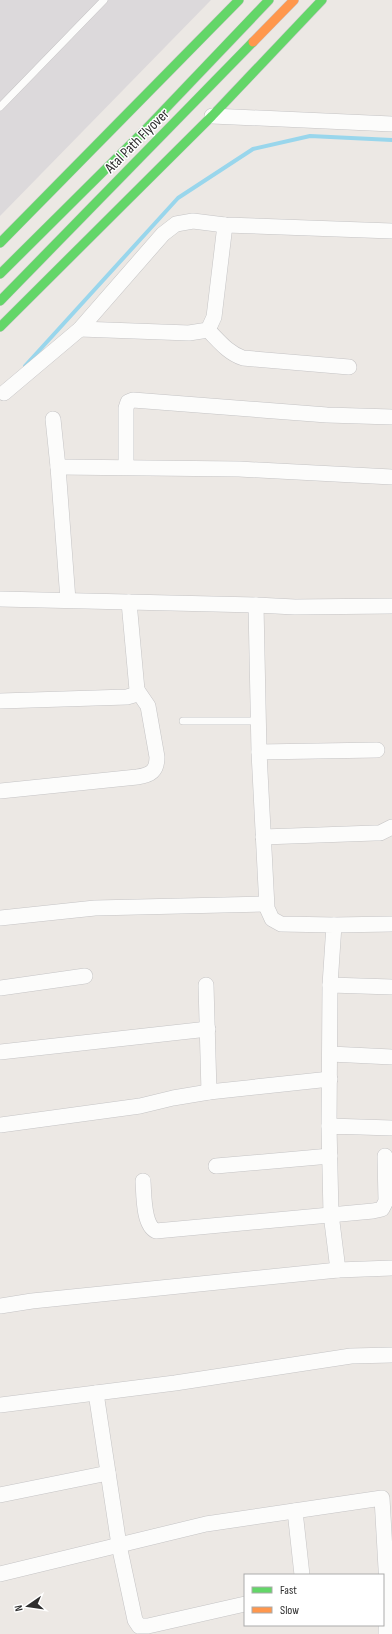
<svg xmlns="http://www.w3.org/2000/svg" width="392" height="1634" viewBox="0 0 392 1634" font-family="'Sofia Sans Condensed',sans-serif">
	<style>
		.industrial { fill: #dcd9db }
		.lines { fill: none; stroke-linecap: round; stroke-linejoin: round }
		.stream { stroke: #99d6ec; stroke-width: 4 }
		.lane-casing { stroke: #c5c4c5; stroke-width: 8 }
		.street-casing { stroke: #c5c4c5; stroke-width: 16 }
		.fast-casing { stroke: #c5c4c5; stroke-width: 10 }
		.slow-casing { stroke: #c5c4c5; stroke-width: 10 }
		.lane { stroke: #fcfcfb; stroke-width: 7 }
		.street { stroke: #fcfcfb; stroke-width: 15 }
		.fast { stroke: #63d668; stroke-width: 9 }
		.slow { stroke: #ff974d; stroke-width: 9 }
		.labels { text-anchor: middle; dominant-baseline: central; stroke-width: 3; stroke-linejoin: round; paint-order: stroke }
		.street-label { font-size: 15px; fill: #2e2e2e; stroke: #fff }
	</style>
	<rect width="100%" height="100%" fill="#ece8e4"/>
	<polygon class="industrial" points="0,0 211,0 0,216"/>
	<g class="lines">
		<polyline class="stream" points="25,366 178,198 253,149 310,136 392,140"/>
		<g class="lane-casing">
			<g id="lane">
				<polyline points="0,107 104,0"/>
				<polyline points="183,721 258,721"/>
			</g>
		</g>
		<g class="street-casing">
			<g id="street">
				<polyline points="212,116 392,124"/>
				<polyline points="80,329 189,333 208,330 214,317 225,225"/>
				<path d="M208 330C219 341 228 353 243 358L349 367"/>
				<polyline points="4,393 80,329 163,234 176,224 193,221 225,225 392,231"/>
				<polyline points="53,419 58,467 68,600"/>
				<polyline points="58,467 239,469 392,477"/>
				<polyline points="126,467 126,408 128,402 133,400 327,415 392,417"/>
				<polyline points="0,599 256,605 295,607 392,606"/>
				<polyline points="256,605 259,752 267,908 272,919 281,924 334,925 330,985 329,1126"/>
				<polyline points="0,701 127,697 134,695 137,690 129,602"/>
				<polyline points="259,752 377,750"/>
				<path d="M0 791 137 777C151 775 157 771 157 757L148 706 137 690"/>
				<polyline points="263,837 375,833 380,833 392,827"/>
				<polyline points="0,918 95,908 266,904"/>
				<polyline points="334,925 392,924"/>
				<polyline points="206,985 209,1092"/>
				<polyline points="330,985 392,987"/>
				<polyline points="0,988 85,976"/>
				<polyline points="0,1052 208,1029"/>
				<polyline points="330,1054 392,1057"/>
				<polyline points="0,1125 140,1106 173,1098 209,1092 330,1079"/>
				<polyline points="216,1166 330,1156"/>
				<path d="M143 1181C144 1194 143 1225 156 1231L373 1211 382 1209 386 1201 385 1156"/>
				<polyline points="338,1270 331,1214 329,1126 392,1128"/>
				<polyline points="0,1306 32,1301 338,1270 392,1268"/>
				<polyline points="96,1393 119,1545 135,1620 139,1626 148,1626 245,1604"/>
				<polyline points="0,1405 175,1383 351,1356 392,1355"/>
				<polyline points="0,1495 108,1473"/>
				<polyline points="295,1511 302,1575"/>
				<polyline points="0,1574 206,1524 382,1498 387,1586 386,1634"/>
			</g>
		</g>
		<g class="fast-casing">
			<g id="fast">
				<polyline points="0,243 239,0"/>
				<polyline points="0,274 146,129 269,0"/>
				<polyline points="0,301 253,42"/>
				<polyline points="0,327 212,116 322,0"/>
			</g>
		</g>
		<g class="slow-casing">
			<polyline id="slow" points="253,42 294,0"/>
		</g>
		<use href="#lane" class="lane"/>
		<use href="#street" class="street"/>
		<use href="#fast" class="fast"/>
		<use href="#slow" class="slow"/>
	</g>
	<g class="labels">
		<g class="street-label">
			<text transform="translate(137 141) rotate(-45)">Atal Path Flyover</text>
		</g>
	</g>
	<rect x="244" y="1574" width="140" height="52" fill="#ffffff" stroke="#ababab"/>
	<rect x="252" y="1587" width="20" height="6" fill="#63d668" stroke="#ababab"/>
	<text x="280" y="1594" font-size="12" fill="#2e2e2e">Fast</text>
	<rect x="252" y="1607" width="20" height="6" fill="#ff974d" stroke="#ababab"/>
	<text x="280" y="1614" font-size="12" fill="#2e2e2e">Slow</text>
	<g transform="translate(28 1606) rotate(257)" stroke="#ffffff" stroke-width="3" paint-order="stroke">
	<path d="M0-3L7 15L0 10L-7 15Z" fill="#2e2e2e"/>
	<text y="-6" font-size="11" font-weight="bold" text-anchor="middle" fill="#2e2e2e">N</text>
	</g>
</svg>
